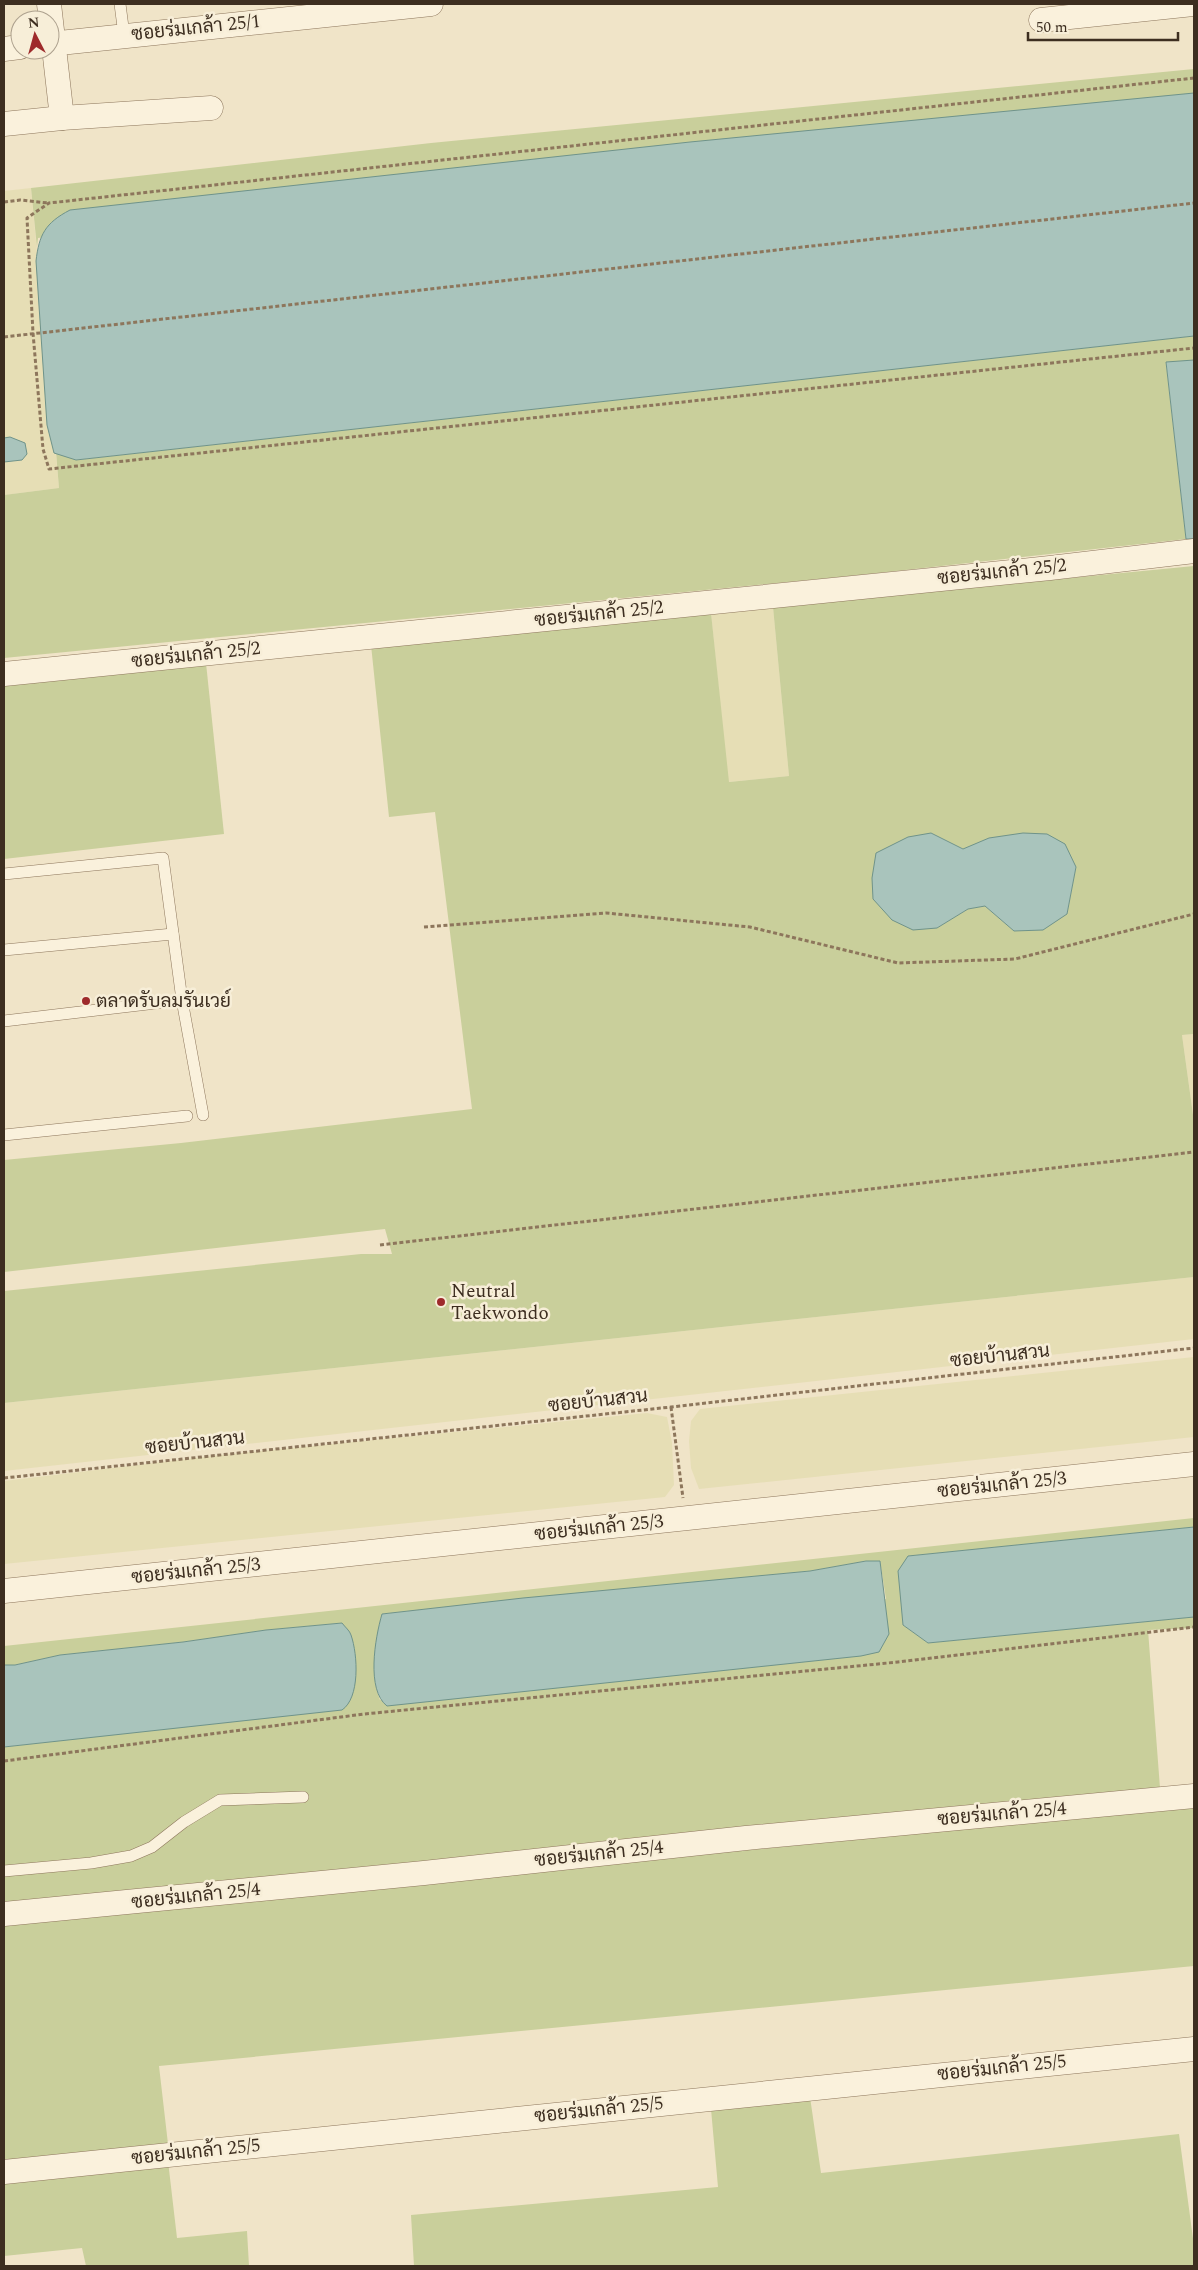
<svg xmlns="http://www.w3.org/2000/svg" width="1198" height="2270" viewBox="0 0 1198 2270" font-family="Spectral,Sarabun,serif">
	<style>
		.farmland { fill: #e6deb5 }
		.green { fill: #c9cf9b; fill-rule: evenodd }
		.water { fill: #a9c4bc; stroke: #6f938a }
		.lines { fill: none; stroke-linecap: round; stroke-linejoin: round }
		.service-casing { stroke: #8d765c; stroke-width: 12 }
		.minor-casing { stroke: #8d765c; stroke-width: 25 }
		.path { stroke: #8d765c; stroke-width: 3; stroke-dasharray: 4 2.5; stroke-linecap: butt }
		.service { stroke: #faf1dc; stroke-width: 11 }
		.minor { stroke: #faf1dc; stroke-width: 24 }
		.poi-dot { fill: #9e2a2b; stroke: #f7eed8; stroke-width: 2 }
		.labels { text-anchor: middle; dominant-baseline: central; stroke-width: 5; stroke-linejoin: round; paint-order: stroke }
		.street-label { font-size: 19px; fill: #3d2e20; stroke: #f7eed8 }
		.poi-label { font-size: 19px; fill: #3d2e20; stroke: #f7eed8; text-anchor: start }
	</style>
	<rect width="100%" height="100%" fill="#f0e4c8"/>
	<g class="farmland">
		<polygon points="31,188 59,488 4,495 4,191"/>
		<polygon points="773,607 789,776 728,782 711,613"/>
		<polygon points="1194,1034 1194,1122 1182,1035"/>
		<polygon points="1194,1277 1194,1339 4,1471 4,1403"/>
		<polygon points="1194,1357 1194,1437 699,1489 691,1468 689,1441 691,1421 700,1409"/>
		<polygon points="647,1413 667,1417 672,1443 674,1485 665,1497 4,1564 4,1481 221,1455"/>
	</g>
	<g class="green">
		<polygon points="1194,69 1194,93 38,238 37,248 31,188 431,143"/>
		<polygon points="1194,336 1194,360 1166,363 1186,539 860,575 4,658 4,495 59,488 56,452 76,460"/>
		<path d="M1194 566V1034L1182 1035 1194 1122V1277L4 1403V1291L361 1254H392L385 1229 4 1272V1160L181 1143 472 1109 435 812 389 817 371 645 711 613 729 782 789 776 773 607ZM931 833 963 849 1076 867 1067 914 1014 931 985 906 968 909 937 928Z"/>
		<polygon points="206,663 224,834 4,859 4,683"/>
		<path d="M1194 1518V1527L909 1556 903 1625 928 1643 1194 1617V1628L1148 1630 1160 1788 4 1906V1747L117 1734 342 1623 266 1630 183 1642 60 1655 15 1665H4V1646ZM866 1561H880L886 1599 380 1700C370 1672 378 1643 382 1614L810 1571Z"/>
		<polygon points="1194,1807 1194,1966 159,2066 168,2144 4,2163 4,1922"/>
		<polygon points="810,2097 821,2173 1179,2134 1194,2246 1194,2266 414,2266 411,2215 718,2187 711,2109"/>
		<polygon points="168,2161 177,2238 247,2231 249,2266 86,2266 82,2248 4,2256 4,2178"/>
	</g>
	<g class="water">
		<path d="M1194 93V336L76 460 54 453 47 425 36 261C39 235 45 223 70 210L690 142Z"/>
		<polygon points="1194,360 1194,539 1186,539 1166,362"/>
		<polygon points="10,437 25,443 27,454 22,460 4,462 4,438"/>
		<polygon points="931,833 963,849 989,838 1023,833 1047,834 1065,844 1076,867 1067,914 1043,930 1014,931 985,906 968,909 937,928 913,930 892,920 873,899 872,878 876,853 908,837"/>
		<polygon points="1194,1527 1194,1617 928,1643 903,1625 898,1571 908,1556"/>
		<path d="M866 1561H880L889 1634 879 1652 861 1656 387 1706C366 1690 375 1638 382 1614L523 1598 810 1571Z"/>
		<path d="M342 1623C345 1627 350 1631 351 1635 358 1655 360 1698 342 1710L4 1747V1665H15L60 1655 183 1642 266 1630Z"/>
	</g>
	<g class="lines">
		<g class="service-casing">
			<g id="service">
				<polyline points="120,4 124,35"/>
				<polyline points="4,874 163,858 182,1000"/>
				<polyline points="4,950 173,934"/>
				<polyline points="4,1021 182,1000 203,1115"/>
				<polyline points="4,1135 187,1116"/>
				<polyline points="4,1871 91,1863 131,1856 152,1847 184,1822 220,1800 303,1797"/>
			</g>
		</g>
		<g class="minor-casing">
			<g id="minor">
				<polyline points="49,4 62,118"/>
				<polyline points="1041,20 1193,4"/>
				<polyline points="50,44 431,4"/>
				<polyline points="4,49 20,47"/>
				<polyline points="4,124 62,118 211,108"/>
				<polyline points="4,674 1050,568 1194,551"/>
				<polyline points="4,1591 1194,1464"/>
				<polyline points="4,1914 424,1873 746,1838 1194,1796"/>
				<polyline points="4,2172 1194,2049"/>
			</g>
		</g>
		<g class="path">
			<polyline points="1194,78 49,203 27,218 33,333 43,449 49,469 1194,348"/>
			<polyline points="4,202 20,200 48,203"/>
			<polyline points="4,337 1194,203"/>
			<polyline points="424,927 606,913 750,927 898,963 1015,959 1194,914"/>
			<polyline points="380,1245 1194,1152"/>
			<polyline points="671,1407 683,1498"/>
			<polyline points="4,1478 671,1407 1194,1348"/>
			<polyline points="4,1761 364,1714 898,1662 1194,1627"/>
		</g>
		<use href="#service" class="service"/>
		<use href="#minor" class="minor"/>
	</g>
	<g class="poi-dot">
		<circle cx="86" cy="1001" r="5"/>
		<circle cx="441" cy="1302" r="5"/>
	</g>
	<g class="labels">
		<g class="street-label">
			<text transform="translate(196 28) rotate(-6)">ซอยร่มเกล้า 25/1</text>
			<text transform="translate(1002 572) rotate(-6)">ซอยร่มเกล้า 25/2</text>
			<text transform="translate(599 614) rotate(-6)">ซอยร่มเกล้า 25/2</text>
			<text transform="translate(196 655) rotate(-6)">ซอยร่มเกล้า 25/2</text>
			<text transform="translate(1000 1356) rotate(-6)">ซอยบ้านสวน</text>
			<text transform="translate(598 1401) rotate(-6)">ซอยบ้านสวน</text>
			<text transform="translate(195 1443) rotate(-6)">ซอยบ้านสวน</text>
			<text transform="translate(1002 1485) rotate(-6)">ซอยร่มเกล้า 25/3</text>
			<text transform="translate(599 1528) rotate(-6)">ซอยร่มเกล้า 25/3</text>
			<text transform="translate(196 1571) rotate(-6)">ซอยร่มเกล้า 25/3</text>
			<text transform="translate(1002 1814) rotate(-5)">ซอยร่มเกล้า 25/4</text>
			<text transform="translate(599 1854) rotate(-6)">ซอยร่มเกล้า 25/4</text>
			<text transform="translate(196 1896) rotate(-6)">ซอยร่มเกล้า 25/4</text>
			<text transform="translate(1002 2068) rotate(-6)">ซอยร่มเกล้า 25/5</text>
			<text transform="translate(599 2110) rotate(-6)">ซอยร่มเกล้า 25/5</text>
			<text transform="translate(196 2152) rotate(-6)">ซอยร่มเกล้า 25/5</text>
		</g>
		<g class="poi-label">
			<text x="96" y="1001">ตลาดรับลมรันเวย์</text>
			<text x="451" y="1291">Neutral<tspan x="451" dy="22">Taekwondo</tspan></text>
		</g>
	</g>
	<rect width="1198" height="2270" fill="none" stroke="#3d2e20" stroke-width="10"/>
	<g transform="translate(35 35) rotate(354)"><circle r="24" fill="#f7eed8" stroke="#ada18e"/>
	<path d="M0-4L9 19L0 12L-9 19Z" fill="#9e2a2b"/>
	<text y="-8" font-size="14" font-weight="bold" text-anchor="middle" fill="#3d2e20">N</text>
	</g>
	<path d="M1028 32v8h150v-8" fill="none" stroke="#3d2e20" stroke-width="2.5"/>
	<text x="1036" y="32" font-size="15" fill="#3d2e20" stroke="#f7eed8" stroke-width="4" paint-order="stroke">50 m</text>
</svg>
